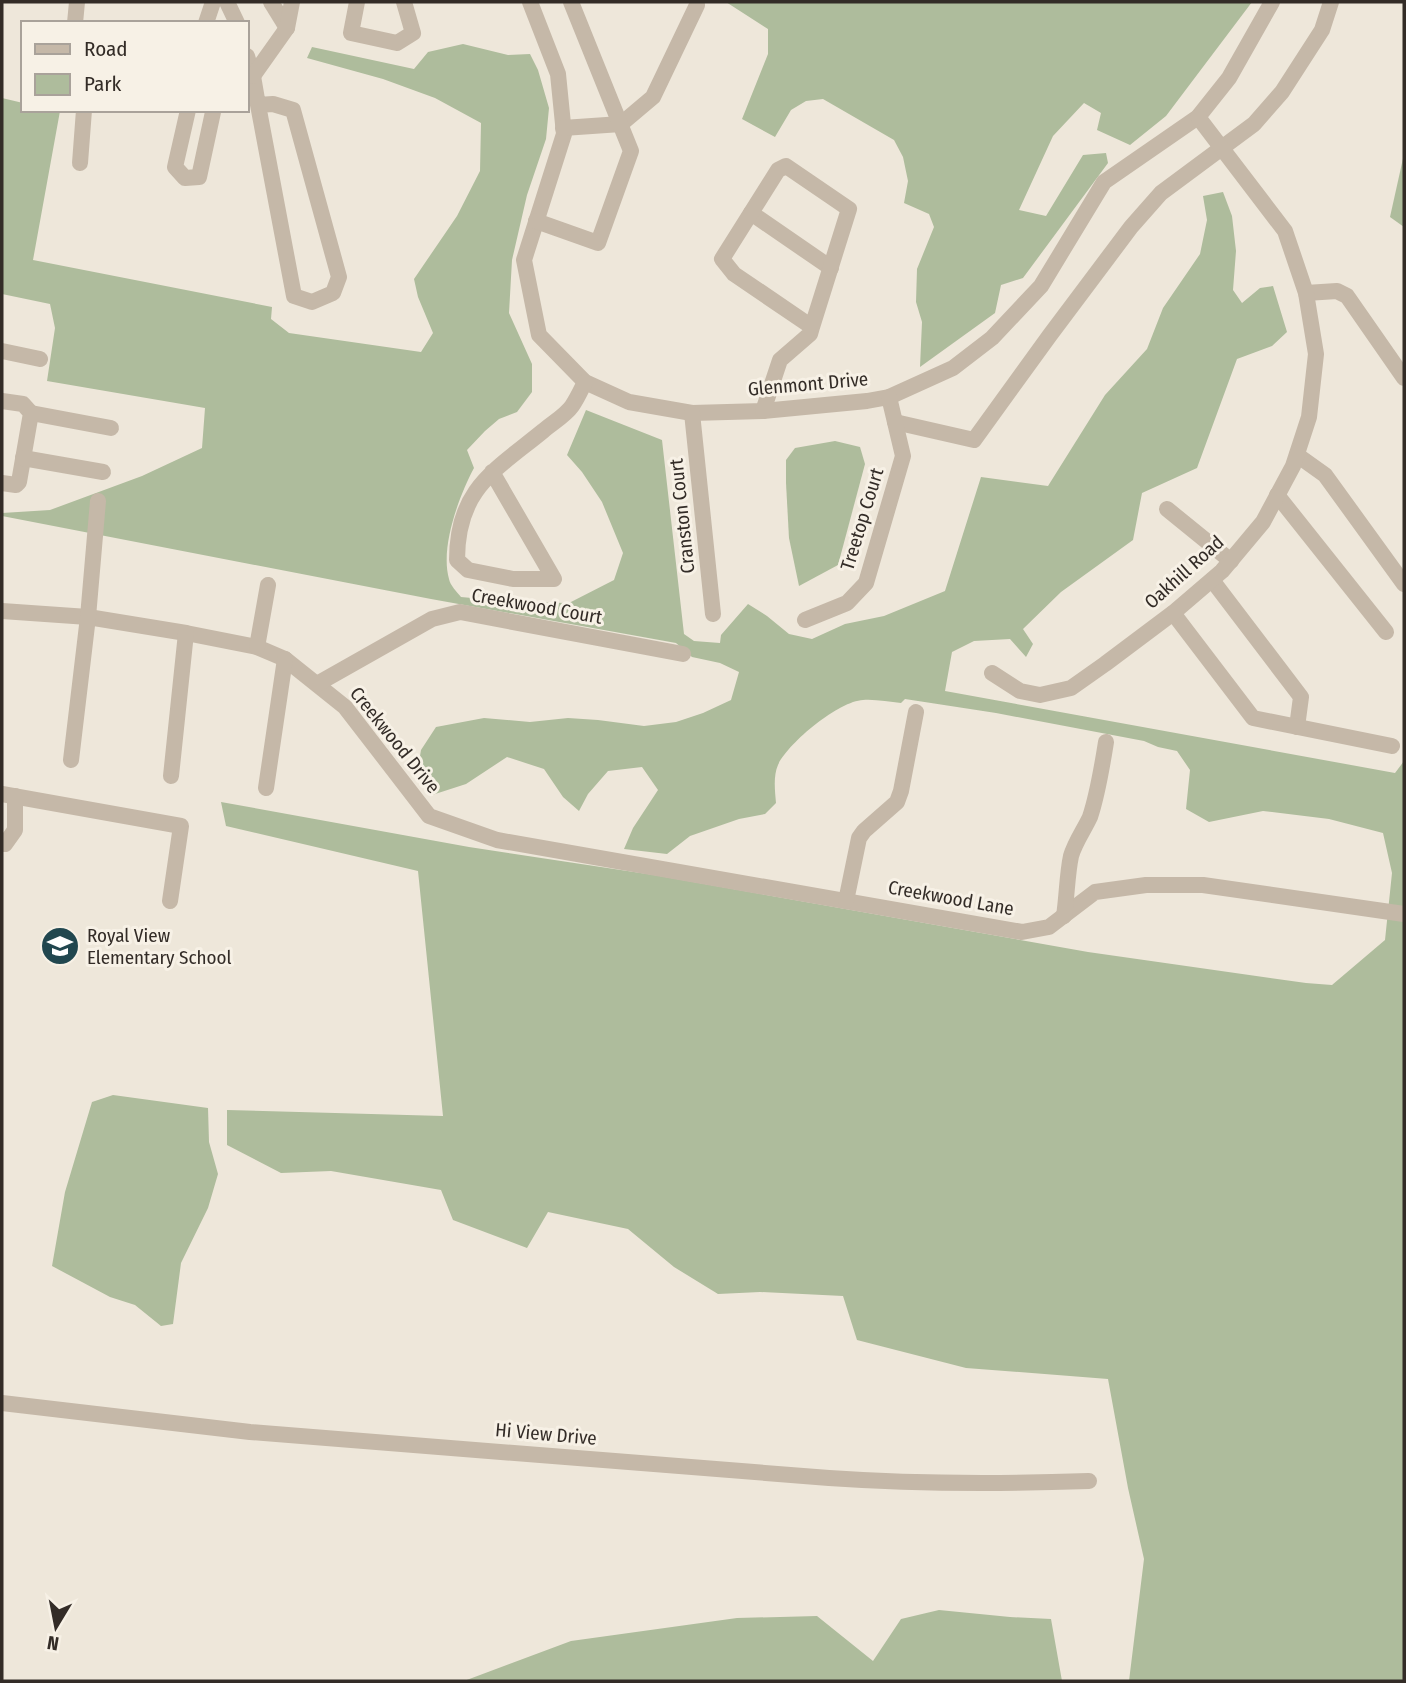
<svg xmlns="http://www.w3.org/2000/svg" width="1406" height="1683" viewBox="0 0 1406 1683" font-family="'Fira Sans Condensed',sans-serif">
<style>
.green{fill:#aebc9c}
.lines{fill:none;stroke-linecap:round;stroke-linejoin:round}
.minor{stroke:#c5b8a8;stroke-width:16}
.labels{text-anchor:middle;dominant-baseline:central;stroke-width:6;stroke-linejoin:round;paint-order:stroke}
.street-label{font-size:19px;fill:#332c27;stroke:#f7f1e6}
.poi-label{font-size:19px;fill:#332c27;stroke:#f7f1e6;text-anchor:start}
</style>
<rect width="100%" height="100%" fill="#eee7da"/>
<g class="green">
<polygon points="726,2 1252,2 1166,116 1130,145 1097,130 1101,113 1084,103 1053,136 1019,210 1046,216 1083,155 1106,153 1108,163 1023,278 1001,285 995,313 920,367 922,322 916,302 917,269 934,227 929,214 904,203 908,181 903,157 894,140 823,99 806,101 791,110 775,137 742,119 768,54 768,29"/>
<path d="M463 44 508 55 530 54 538 70 549 108 546 139 527 195 512 260 509 313 532 364V392L517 412 499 419 485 431 467 450 474 468C459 496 440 547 449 579 450 585 457 592 461 597L517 602 569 603 614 580 623 553 602 502 582 472 567 455 586 410 662 440 684 634 694 641 720 643 721 635 748 604 767 616 789 634 812 639 845 624 884 616 945 591 981 477 1048 486 1105 395 1147 349 1163 308 1200 254 1207 220 1203 196 1223 192 1232 216 1236 251 1233 290 1242 303 1260 288 1273 286 1287 332 1272 346 1237 359 1197 468 1142 493 1133 540 1061 592 1023 629 1033 644 1026 657 1010 639 974 641 952 652 945 691 1395 773 1404 761V1681H1129L1144 1559 1128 1488 1108 1379 966 1368 857 1340 843 1296 760 1292 718 1294 674 1267 628 1229 548 1212 527 1248 453 1220 441 1190 331 1171 281 1173 227 1145V1110L443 1116 418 871 226 826 221 802 469 847 654 875 1088 952 1306 983 1332 985 1385 940 1392 873 1383 833 1329 819 1263 811 1209 822 1186 809 1190 770 1177 751 1158 747 1144 741 996 713 905 699 901 703C889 702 875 699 863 700 839 701 788 743 778 765 773 776 775 791 776 803L765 814 739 819 690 836 667 854 624 849 633 828 658 790 642 767 608 771 588 794 579 811 563 797 544 769 507 757 466 784 432 795 417 774 421 750 436 727 484 718 530 722 568 718 598 720 644 726 676 722 703 713 731 700 739 672 720 663 692 657 676 643 431 599 2 516V513L50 510 142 476 202 448 205 408 47 381 55 328 50 304 2 294V98L23 103V110L60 111 33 260 272 307 271 319 289 333 421 352 433 333 418 297 414 279 457 216 480 171 481 123 435 98 383 79 307 58 312 47 414 69 428 52Z"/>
<polygon points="1404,154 1404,227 1390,217"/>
<polygon points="835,441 860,447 865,464 838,565 799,586 789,538 786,483 786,460 795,448"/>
<polygon points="113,1095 208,1108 209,1142 218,1174 208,1208 181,1263 173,1324 161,1326 135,1305 110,1297 52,1266 65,1192 92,1102"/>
<polygon points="939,1610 1010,1617 1051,1619 1062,1681 464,1681 571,1641 737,1618 817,1616 873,1661 901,1619"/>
</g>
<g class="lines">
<g class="minor">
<polyline points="227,2 237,23"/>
<polyline points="271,2 287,28"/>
<polyline points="357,2 351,33 397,43 413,33 404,2"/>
<polyline points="530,2 558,74 564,134 524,260 539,335 585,382 629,402 692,413 763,411 867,401 889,397 953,368 992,338 1041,286 1104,182 1198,117 1229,78 1272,2"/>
<polyline points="75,23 77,2"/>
<polyline points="206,23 213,2"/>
<polyline points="247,56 253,76 258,105 294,296 312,302 333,293 339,277 293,110 273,104 258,105"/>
<polyline points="253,76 287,28 292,2"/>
<polyline points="188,110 175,167 185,178 199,177 213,112 212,110"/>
<polyline points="563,128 621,124 653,97 697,5"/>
<polyline points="80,163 84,110"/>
<polyline points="751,213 831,268"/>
<polyline points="536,221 598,243 631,151 571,2"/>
<polyline points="1306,293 1337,291 1347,296 1404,378"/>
<polyline points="2,351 40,359"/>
<polyline points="2,401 23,404 31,413 19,482 16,485 2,483"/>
<polyline points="763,411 780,360 810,334 812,327 849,209 786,166 778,170 722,259 734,274 812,327"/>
<polyline points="31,413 111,428"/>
<polyline points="692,413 713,614"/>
<polyline points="895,422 974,440 1050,335 1131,227 1161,193 1254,124 1282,92 1322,30 1331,2"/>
<polyline points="1297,455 1325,475 1404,584"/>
<polyline points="23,458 103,472"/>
<path d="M492 472 554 579H513L468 570 457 560C457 489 494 471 543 431 552 423 565 416 572 406 577 399 581 390 585 382"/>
<polyline points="1277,495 1386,632"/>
<polyline points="1167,509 1231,561"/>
<polyline points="1212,580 1301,697 1297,727"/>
<polyline points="2,611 88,617 186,633 257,647 285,659 345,707 429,816 497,840 1022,932 1049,927 1095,892 1146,885 1203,885 1404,914"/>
<polyline points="1173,613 1253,718 1392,746"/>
<polyline points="805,620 847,603 866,583 903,456 889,397"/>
<polyline points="257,647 268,585"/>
<polyline points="992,673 1020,691 1040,695 1071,688 1105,664 1173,613 1222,571 1263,522 1293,466 1309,417 1316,354 1306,293 1285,231 1198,117"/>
<polyline points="317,684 432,619 460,612 683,654"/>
<polyline points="71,760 88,617 98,501"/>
<polyline points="171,776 186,633"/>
<polyline points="266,788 285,659"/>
<polyline points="2,794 181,826 170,901"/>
<polyline points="2,844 5,844 15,830 15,796"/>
<polyline points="846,901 859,838 864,831 897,802 901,791 916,712"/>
<path d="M1064 916C1067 896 1067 875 1071 856 1075 842 1084 830 1090 817 1098 793 1102 767 1106 742"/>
<path d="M2 1403 250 1432 829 1478C915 1484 1002 1484 1089 1481"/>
</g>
</g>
<defs>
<symbol id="school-disc" viewBox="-11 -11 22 22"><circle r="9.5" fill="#21474f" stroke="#f7f1e6"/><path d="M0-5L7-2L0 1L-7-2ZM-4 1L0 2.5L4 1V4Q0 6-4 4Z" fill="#fff"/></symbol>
</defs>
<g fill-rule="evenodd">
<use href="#school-disc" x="38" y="924" width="44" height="44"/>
</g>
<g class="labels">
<g class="street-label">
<text transform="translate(808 384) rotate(-5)">Glenmont Drive</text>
<text transform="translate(682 516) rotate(-96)">Cranston Court</text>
<text transform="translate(862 519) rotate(-73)">Treetop Court</text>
<text transform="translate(1184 572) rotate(-42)">Oakhill Road</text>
<text transform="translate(537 606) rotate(10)">Creekwood Court</text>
<text transform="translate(395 740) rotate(51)">Creekwood Drive</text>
<text transform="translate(951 898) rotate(10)">Creekwood Lane</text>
<text transform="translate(546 1434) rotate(5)">Hi View Drive</text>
</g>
<g class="poi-label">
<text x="87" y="935">Royal View<tspan x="87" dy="22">Elementary School</tspan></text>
</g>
</g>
<rect width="1406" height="1683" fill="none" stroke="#332c27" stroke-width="7"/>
<rect x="21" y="21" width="228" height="91" fill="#f7f1e6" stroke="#a9a29a" stroke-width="2"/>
<rect x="35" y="44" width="35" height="10" fill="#c5b8a8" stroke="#a9a29a" stroke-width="2"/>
<text x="84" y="56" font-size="21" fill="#332c27">Road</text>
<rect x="35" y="74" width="35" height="21" fill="#aebc9c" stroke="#a9a29a" stroke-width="2"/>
<text x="84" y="91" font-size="21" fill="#332c27">Park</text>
<g transform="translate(56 1627) rotate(190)" stroke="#f7f1e6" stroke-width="5" paint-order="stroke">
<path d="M0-5L12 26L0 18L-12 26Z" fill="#332c27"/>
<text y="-10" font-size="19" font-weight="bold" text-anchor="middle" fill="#332c27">N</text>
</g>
</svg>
